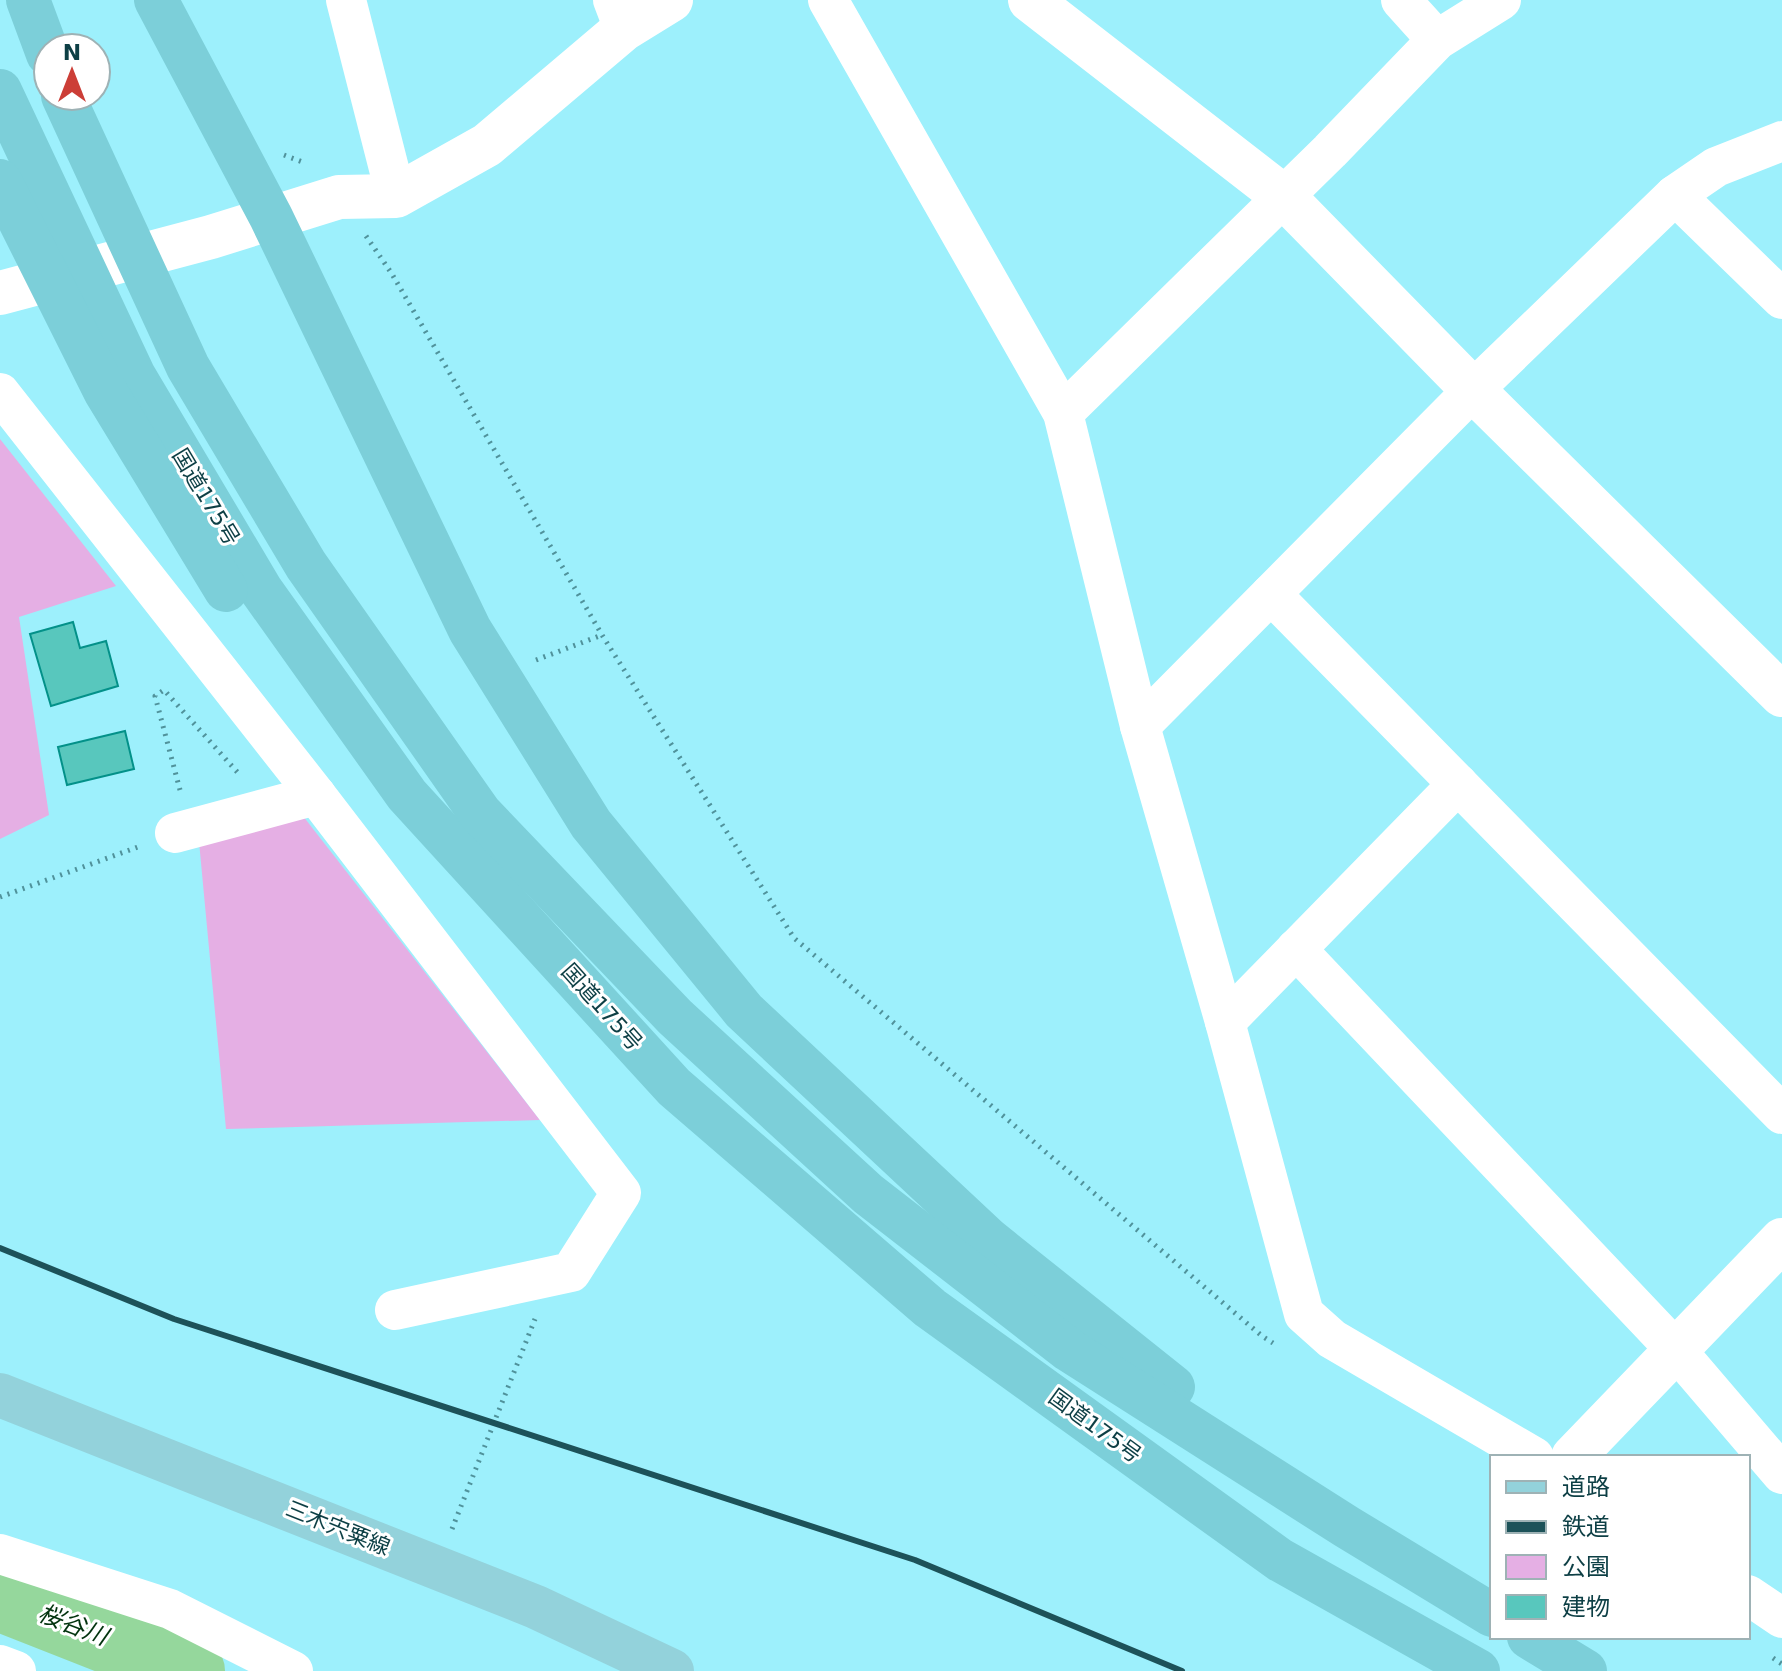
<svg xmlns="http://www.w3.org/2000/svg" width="1782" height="1671" viewBox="0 0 1782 1671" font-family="'DejaVu Sans','Noto Sans JP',sans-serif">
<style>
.green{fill:#e5afe4}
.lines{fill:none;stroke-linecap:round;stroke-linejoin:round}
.river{stroke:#95d79c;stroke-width:70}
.building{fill:#58c7bd;stroke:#039189;stroke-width:2}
.path{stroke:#50929b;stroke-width:5;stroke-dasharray:2 6;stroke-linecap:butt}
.minor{stroke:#fff;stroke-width:40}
.tertiary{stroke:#fff;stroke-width:44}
.primary{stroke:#93d2db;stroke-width:44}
.trunk{stroke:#7ccfd9;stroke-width:44}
.rail{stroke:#1d5259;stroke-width:6}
.labels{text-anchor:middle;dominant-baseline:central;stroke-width:6;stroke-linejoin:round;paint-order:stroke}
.street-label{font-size:22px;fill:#0d3f45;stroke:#fff}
.water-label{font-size:24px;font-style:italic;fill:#02330e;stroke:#fff}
</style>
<rect width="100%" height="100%" fill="#9df0fc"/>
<g class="green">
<polygon points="0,439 116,586 19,617 49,815 0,839"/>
<polygon points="296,807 540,1120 226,1129 198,831"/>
</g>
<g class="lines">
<polyline class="river" points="0,1596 190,1671"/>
</g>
<g class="building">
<polygon points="73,622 80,648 106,641 118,686 51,706 30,634"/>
<polygon points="125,731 134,769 67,785 58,747"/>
</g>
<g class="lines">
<g class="path">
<polyline points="284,155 305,163"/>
<polyline points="366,236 392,274 602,635 794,938 1262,1336 1273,1343"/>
<polyline points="536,660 602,635"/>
<polyline points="180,790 155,696 164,690 239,774"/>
<polyline points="0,897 138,847"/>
<polyline points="452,1529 535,1319"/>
<polyline points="1773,1658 1782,1664"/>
</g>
<g class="minor">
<polyline points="346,0 396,196"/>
<polyline points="613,0 624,29"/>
<polyline points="828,0 1063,413 1140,726 1225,1022 1304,1314 1332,1339 1534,1457"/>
<polyline points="1401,0 1437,40"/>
<polyline points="1675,195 1782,299"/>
<polyline points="0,393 316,795 621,1193 571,1272 395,1310"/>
<polyline points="1063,413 1330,151 1437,40 1501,0"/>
<polyline points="1271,594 1782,1114"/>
<polyline points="1140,726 1473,390 1675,195 1716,167 1782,141"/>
<polyline points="175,833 316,795"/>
<polyline points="1296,949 1676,1350 1782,1474"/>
<polyline points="1225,1022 1458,784"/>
<polyline points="0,1554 170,1609 293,1671"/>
<polyline points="1748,1595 1782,1618"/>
<polyline points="0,1665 16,1671"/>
</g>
<g class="tertiary">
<polyline points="1030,0 1284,197 1473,390 1782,695"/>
<polyline points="0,293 211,237 339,197 396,196 487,145 624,29 671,0"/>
<polyline points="1573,1457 1782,1240"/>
</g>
<polyline class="primary" points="0,1395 536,1607 672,1671"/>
<g class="trunk">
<polyline points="28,0 48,54"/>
<polyline points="156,0 271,217 470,630 591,824 744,1011 989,1240 1173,1387"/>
<polyline points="0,91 134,376 261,590 407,795 674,1087 930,1308 1280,1560 1478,1671"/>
<polyline points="63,96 188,367 306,565 480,813 675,1017 868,1194 1069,1350 1347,1527 1492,1615"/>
<polyline points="0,181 105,391 226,590"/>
<polyline points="1529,1637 1585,1671"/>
</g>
<polyline class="rail" points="0,1248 174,1319 915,1560 1182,1671"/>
</g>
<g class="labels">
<g class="street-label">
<text transform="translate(206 497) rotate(59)">国道175号</text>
<text transform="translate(602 1007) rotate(48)">国道175号</text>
<text transform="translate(1095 1426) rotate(36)">国道175号</text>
<text transform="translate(338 1528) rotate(22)">三木宍粟線</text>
</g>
<g class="water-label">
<text transform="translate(73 1625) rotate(21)">桜谷川</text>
</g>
</g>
<rect x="1490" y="1455" width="260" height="184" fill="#ffffff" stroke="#9eb2b5" stroke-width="2"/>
<rect x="1506" y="1481" width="40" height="12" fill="#93d2db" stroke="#9eb2b5" stroke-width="2"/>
<text x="1562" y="1495" font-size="24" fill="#0d3f45">道路</text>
<rect x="1506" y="1521" width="40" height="12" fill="#1d5259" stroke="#9eb2b5" stroke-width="2"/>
<text x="1562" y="1535" font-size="24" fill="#0d3f45">鉄道</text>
<rect x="1506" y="1555" width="40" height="24" fill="#e5afe4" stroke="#9eb2b5" stroke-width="2"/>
<text x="1562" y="1575" font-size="24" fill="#0d3f45">公園</text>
<rect x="1506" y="1595" width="40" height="24" fill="#58c7bd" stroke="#9eb2b5" stroke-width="2"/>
<text x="1562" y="1615" font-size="24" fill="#0d3f45">建物</text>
<g transform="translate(72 72)"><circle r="38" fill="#ffffff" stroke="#9eb2b5" stroke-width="2"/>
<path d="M0-6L14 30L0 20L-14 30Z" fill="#cc3e37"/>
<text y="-12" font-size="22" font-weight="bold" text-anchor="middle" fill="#0d3f45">N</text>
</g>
</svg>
